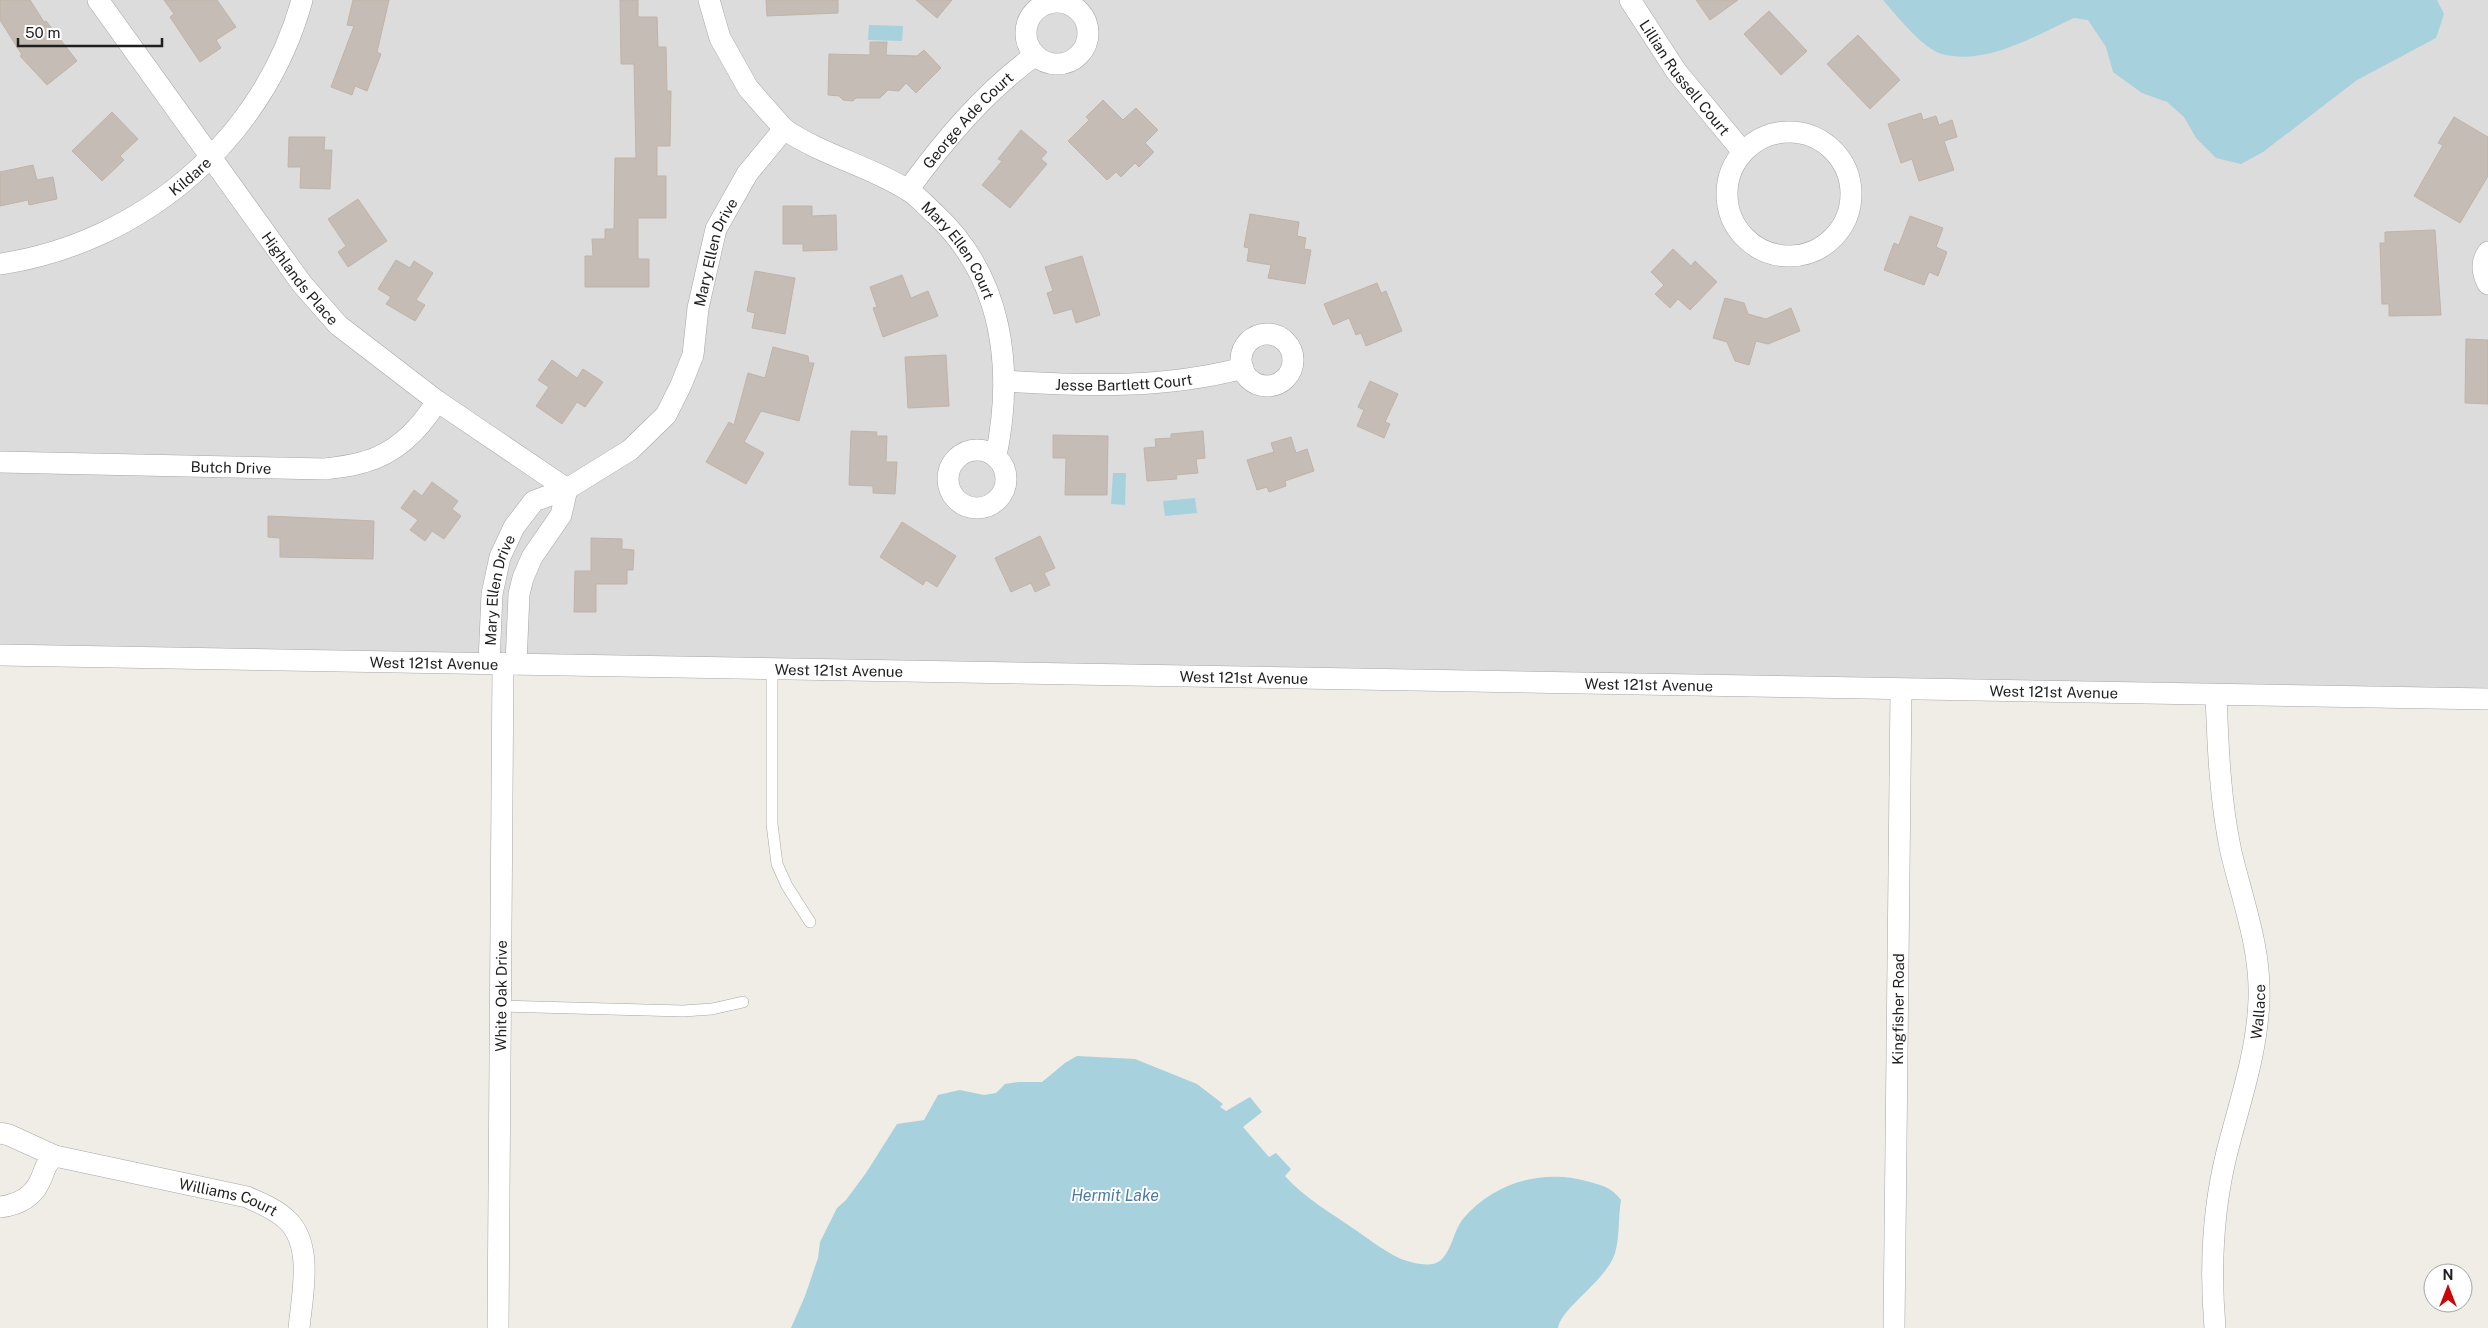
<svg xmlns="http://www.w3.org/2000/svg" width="2488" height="1328" viewBox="0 0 2488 1328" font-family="'Public Sans',sans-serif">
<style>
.residential{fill:#dddcdc}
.water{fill:#a7d1dc}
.building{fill:#c4bcb5;stroke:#c1b3a8}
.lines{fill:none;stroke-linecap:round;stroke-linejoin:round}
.lane-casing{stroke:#a6a6a6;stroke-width:12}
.street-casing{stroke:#a6a6a6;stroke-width:22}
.lane{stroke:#fff;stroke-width:11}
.street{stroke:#fff;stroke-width:21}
.labels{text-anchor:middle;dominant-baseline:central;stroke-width:4;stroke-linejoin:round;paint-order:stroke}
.street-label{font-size:15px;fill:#1f1f1f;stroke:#fff}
.water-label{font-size:16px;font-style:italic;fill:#4a7aa6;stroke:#fff}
</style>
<rect width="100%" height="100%" fill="#f0ece6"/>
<polygon class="residential" points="0,0 2488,0 2488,690 0,646"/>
<g class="water">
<path d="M1883 0H2437L2444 14 2436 38 2357 80 2263 152 2241 164 2216 158 2196 138 2184 117 2167 102 2142 93 2113 72 2106 47 2088 20 2074 18C2034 36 1987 66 1942 54 1923 49 1896 15 1883 0Z"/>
<polygon points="869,25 903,26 902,41 868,40"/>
<polygon points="1113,473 1126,473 1125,505 1111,504"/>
<polygon points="1195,498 1197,513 1165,516 1163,501"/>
<path d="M1077 1056 1135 1059 1197 1084 1223 1104 1220 1107 1226 1111 1250 1097 1262 1112 1243 1127 1269 1157 1276 1153 1291 1169 1285 1176C1304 1198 1333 1214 1357 1231 1370 1240 1384 1251 1399 1258 1408 1262 1426 1267 1436 1263 1451 1257 1453 1231 1463 1219 1494 1182 1544 1168 1590 1182 1604 1186 1612 1188 1621 1200 1618 1217 1620 1237 1615 1253 1607 1280 1561 1308 1558 1328H791L805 1296 818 1258 820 1242 837 1208 846 1200 866 1173 897 1124 924 1120 938 1095 960 1090 984 1095 996 1093 1005 1084 1018 1082H1042L1065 1063Z"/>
</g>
<g class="building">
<polygon points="0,0 30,0 44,22 46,21 77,61 47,85 20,56 22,55 0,20"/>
<polygon points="164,0 217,0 236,27 216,40 221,48 200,62 170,17 174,14"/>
<polygon points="353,0 389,0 377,52 381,54 367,91 355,86 352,95 331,87 354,26 347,25"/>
<polygon points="620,0 638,0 638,17 657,17 658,47 666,47 667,91 671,91 670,146 657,146 657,176 666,176 666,218 638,218 638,259 649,259 649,287 585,287 585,256 593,256 592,239 605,239 605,229 614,229 615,158 636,158 634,64 621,64"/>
<polygon points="766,0 838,0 838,13 767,16"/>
<polygon points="916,0 952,0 937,18"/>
<polygon points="1696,0 1738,0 1710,20"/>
<polygon points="1769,11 1807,51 1781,75 1744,34"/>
<polygon points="1858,35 1900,80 1870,109 1827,64"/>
<polygon points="870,42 887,42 886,55 917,56 924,50 941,68 916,93 906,83 899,91 888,90 880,98 856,98 853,101 843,100 839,96 828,95 829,54 870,55"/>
<polygon points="1103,100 1123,120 1136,108 1158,130 1145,143 1154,152 1139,167 1135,163 1121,177 1116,172 1107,180 1068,141 1089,120 1086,117"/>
<polygon points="112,112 138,139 120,156 124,160 102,181 72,151"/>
<polygon points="1921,113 1923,120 1936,116 1939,125 1952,120 1957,137 1944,141 1954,170 1919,181 1912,159 1901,163 1888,124"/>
<polygon points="2454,117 2488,137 2488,176 2460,223 2414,196 2443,145 2438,143"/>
<polygon points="1021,130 1047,152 1041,159 1047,164 1010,208 982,185 1002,161 998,159"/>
<polygon points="289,137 325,137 324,150 332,150 330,189 300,188 301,167 288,167"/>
<polygon points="33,165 37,180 53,177 57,199 29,205 28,200 0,206 0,172"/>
<polygon points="358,199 387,241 348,267 338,252 346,246 328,219"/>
<polygon points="783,206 812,206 812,216 836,215 837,250 803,251 803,244 783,244"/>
<polygon points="1250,214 1299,222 1297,236 1306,238 1304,249 1311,250 1305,284 1268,278 1271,265 1247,261 1249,248 1244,247"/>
<polygon points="1910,216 1943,228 1936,247 1947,252 1938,276 1929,272 1924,285 1884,270 1894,243 1899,245"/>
<polygon points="2435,230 2441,315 2389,316 2389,304 2382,304 2380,243 2385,243 2385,232"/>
<polygon points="1673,249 1691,266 1695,261 1717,282 1690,310 1678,299 1670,308 1655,294 1664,285 1651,272"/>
<polygon points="1082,256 1100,315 1076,323 1072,309 1054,314 1047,293 1053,291 1045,267"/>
<polygon points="396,260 410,268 414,261 433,273 416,300 425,305 415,321 386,304 391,297 378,289"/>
<polygon points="755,271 795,278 785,334 752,328 755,313 747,311"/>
<polygon points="902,275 911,298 928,291 938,316 883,337 873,308 877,307 870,287"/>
<polygon points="1377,283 1381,293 1386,291 1402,331 1366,346 1361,333 1356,335 1349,318 1333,325 1324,304"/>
<polygon points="1725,298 1744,303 1748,314 1766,319 1791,308 1800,331 1768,344 1756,341 1749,365 1735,361 1727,342 1713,338"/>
<polygon points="2466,339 2488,340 2488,404 2465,403"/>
<polygon points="773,347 808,356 809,363 814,363 799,421 761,411 744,442 764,453 746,484 706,462 729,422 734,425 748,373 765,378"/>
<polygon points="946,355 949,406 908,408 905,357"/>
<polygon points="552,360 577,378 583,369 603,382 585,407 577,402 562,424 536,406 549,387 538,380"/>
<polygon points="1370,381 1398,394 1385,422 1390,424 1384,438 1357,426 1364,410 1358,407"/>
<polygon points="851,431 877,432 876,436 887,436 886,462 897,462 895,494 873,493 873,486 849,485"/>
<polygon points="1203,431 1205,458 1196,459 1198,473 1176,475 1177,479 1147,481 1144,448 1156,447 1155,439 1171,438 1171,434"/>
<polygon points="1053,435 1108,436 1107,495 1065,495 1066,458 1053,458"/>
<polygon points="1291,437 1296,453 1307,449 1314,471 1285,481 1286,486 1269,492 1267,487 1257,490 1247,460 1274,452 1271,443"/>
<polygon points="432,482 458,501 452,509 461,516 444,539 432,531 425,541 410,530 418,520 401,508 414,490 422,496"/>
<polygon points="268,516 374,521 373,559 280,557 280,538 268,537"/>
<polygon points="902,522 956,556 937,587 926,580 923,585 880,557"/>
<polygon points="1040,536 1055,568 1044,573 1050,585 1035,592 1031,583 1011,592 995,558"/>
<polygon points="591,538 622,539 622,549 634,550 633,570 627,570 627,584 596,584 596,612 574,612 575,571 591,571"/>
</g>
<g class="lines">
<defs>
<g id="lane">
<polyline points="772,668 772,824 777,864 787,886 810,922"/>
<polyline points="501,1006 683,1011 712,1009 743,1002"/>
</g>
<g id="street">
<path id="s1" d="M98 0 302 284 338 325 437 401 567 489"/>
<path id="s2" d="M1630 0 1676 71 1743 152"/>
<circle cx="1057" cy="33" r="31"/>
<path id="s3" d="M784 129C822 155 867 165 906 189 917 195 926 206 935 214 1003 277 1014 368 996 456"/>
<circle cx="1789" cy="194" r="62"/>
<path id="s4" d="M908 190C945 139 984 93 1034 56"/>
<path d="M2488 252C2481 262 2482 273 2488 284"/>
<path id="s5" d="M0 264C142 243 264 139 302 0"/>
<circle cx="1267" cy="360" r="26"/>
<path id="s6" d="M1004 381C1085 386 1164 389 1243 368"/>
<circle cx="977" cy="479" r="29"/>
<path id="s7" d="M0 462 325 469C338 467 352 466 364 462 397 453 420 429 437 401"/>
<path id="s8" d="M0 655 2488 699"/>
<path id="s9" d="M489 663 492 594 500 557 514 527 534 501 567 489 630 450 666 415 681 385 693 355 698 308 716 229 747 174 784 129 748 88 720 38 709 0"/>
<polyline points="516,664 519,594 523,578 532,557 561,515 567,489"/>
<path id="s10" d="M0 1133 9 1135 55 1156 247 1197C260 1203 276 1209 287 1220 314 1245 302 1296 299 1328"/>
<path d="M0 1207C16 1205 31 1199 39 1183 46 1170 43 1166 55 1156"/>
<path id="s11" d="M498 1328 503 663"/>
<path id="s12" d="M1894 1328 1901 690"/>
<path id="s13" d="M2215 1328C2210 1270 2213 1208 2227 1152 2240 1101 2257 1053 2259 1000 2261 949 2243 902 2231 852 2220 800 2218 748 2216 695"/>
</g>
</defs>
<use href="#lane" class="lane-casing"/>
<use href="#street" class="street-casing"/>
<use href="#lane" class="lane"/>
<use href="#street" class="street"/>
</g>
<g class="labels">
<g class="street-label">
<text stroke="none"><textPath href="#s2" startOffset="95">Lillian Russell Court</textPath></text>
<text stroke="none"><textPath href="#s4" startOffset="92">George Ade Court</textPath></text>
<text stroke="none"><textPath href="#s5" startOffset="212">Kildare</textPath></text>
<text stroke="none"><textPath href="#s3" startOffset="218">Mary Ellen Court</textPath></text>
<text stroke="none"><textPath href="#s9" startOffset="504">Mary Ellen Drive</textPath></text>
<text stroke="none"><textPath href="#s1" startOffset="344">Highlands Place</textPath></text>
<text stroke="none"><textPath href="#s6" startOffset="120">Jesse Bartlett Court</textPath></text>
<text stroke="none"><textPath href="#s7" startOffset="231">Butch Drive</textPath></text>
<text stroke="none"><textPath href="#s9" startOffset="74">Mary Ellen Drive</textPath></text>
<text stroke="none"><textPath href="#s8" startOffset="434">West 121st Avenue</textPath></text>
<text stroke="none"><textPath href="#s8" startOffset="839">West 121st Avenue</textPath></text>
<text stroke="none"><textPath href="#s8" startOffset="1244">West 121st Avenue</textPath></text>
<text stroke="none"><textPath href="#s8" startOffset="1649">West 121st Avenue</textPath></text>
<text stroke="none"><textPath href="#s8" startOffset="2054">West 121st Avenue</textPath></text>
<text stroke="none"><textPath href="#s11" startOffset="332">White Oak Drive</textPath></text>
<text stroke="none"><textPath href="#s12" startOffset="319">Kingfisher Road</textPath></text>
<text stroke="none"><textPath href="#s13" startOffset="321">Wallace</textPath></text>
<text stroke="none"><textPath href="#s10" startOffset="238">Williams Court</textPath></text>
</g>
<g class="water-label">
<text x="1115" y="1195">Hermit Lake</text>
</g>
</g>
<g transform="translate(2448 1288)"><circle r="24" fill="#ffffff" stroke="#a5a5a5"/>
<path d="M0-4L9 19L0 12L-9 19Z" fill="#ca0408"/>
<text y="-8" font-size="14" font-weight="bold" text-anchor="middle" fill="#1f1f1f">N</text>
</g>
<path d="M18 38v8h144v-8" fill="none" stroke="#1f1f1f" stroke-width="2.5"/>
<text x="25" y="38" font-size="15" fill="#1f1f1f" stroke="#ffffff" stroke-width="4" paint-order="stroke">50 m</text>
</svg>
